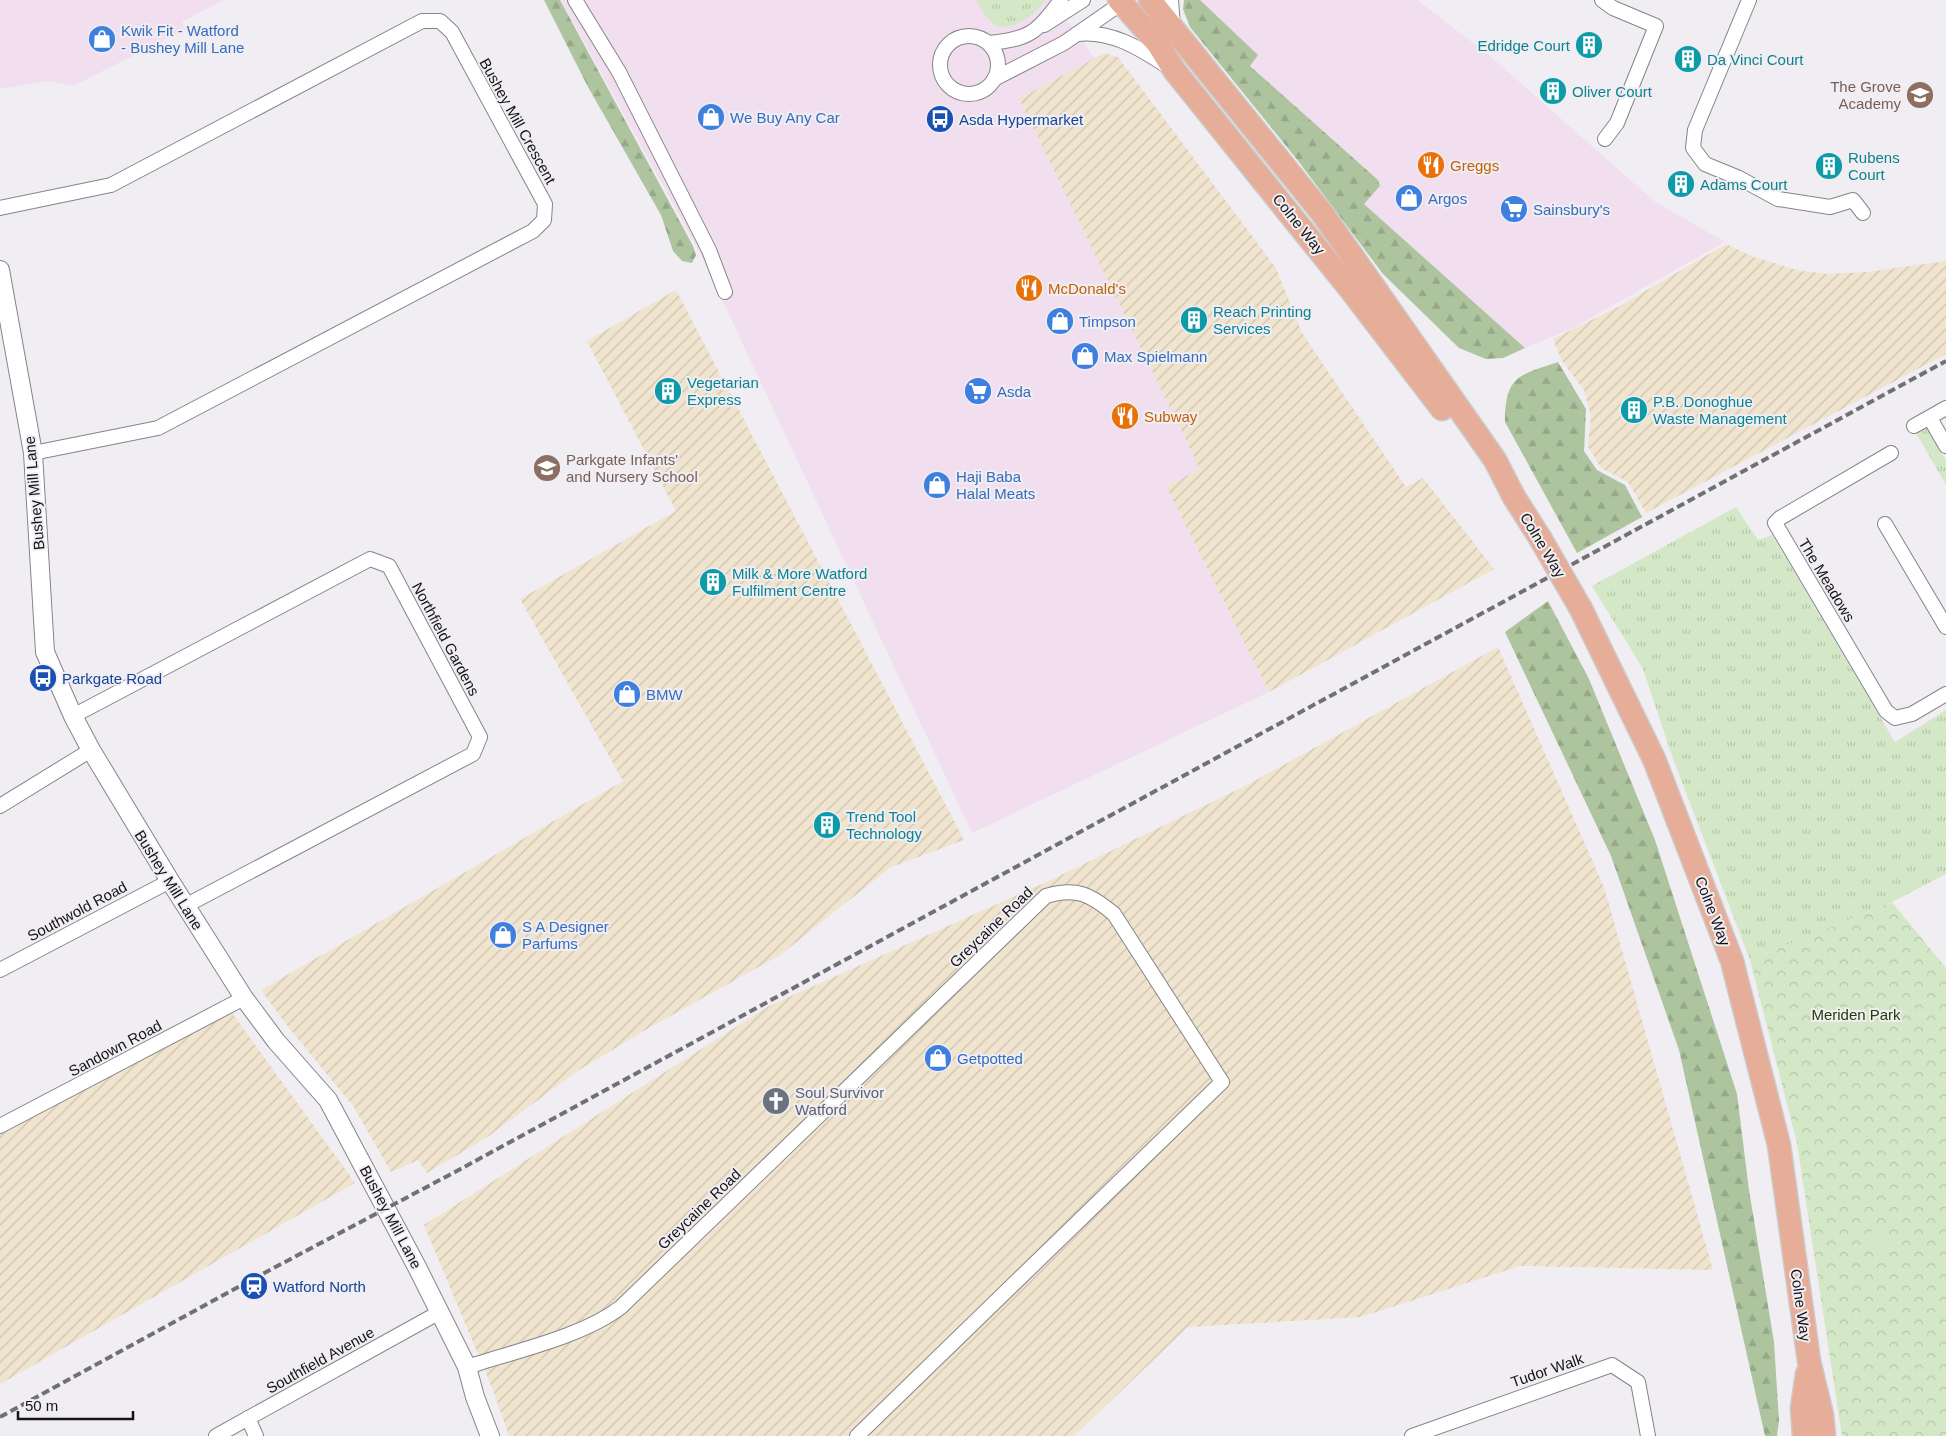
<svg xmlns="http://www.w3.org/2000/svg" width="1946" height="1436" viewBox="0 0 1946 1436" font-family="Arial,sans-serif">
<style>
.commercial{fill:#f1dfef}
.industrial{fill:url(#industrial-furrows)}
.grass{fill:url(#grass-tufts)}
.forest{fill:url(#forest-firs)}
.park{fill:url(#park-crowns)}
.pitch{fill:#d4e8c7}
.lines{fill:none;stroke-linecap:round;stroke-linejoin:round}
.minor-casing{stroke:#858488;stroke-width:16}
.tertiary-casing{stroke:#858488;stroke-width:20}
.trunk-casing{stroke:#cbcbcc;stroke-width:25}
.minor{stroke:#fff;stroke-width:14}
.tertiary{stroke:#fff;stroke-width:18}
.trunk{stroke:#e6ae98;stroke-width:22}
.rail{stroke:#717073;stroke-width:4;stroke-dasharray:8 4;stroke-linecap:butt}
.trunk-bridge-casing{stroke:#cbcbcc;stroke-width:25;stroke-linecap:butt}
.trunk-bridge{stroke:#e6ae98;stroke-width:22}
.labels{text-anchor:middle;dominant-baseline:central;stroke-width:4;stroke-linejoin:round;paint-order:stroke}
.shop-label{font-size:15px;fill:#366cbe;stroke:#f0eef3;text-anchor:start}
.culture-label{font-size:15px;fill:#0d838f;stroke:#f0eef3;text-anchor:start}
.education-label{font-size:15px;fill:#785e54;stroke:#f0eef3;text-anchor:end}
.transit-label{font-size:15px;fill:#164399;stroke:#f0eef3;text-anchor:start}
.street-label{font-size:15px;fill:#141315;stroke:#f0eef3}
.food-label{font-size:15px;fill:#c56008;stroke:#f0eef3;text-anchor:start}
.park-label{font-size:15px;fill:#223e05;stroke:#f0eef3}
.worship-label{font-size:15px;fill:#5b616d;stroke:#f0eef3;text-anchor:start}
</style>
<defs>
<pattern id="industrial-furrows" width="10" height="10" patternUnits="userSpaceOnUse" patternTransform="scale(1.25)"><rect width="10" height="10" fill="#f0e4cf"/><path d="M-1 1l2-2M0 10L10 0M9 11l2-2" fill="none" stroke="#cdc3b1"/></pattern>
<pattern id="grass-tufts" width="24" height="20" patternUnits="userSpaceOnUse" patternTransform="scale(1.25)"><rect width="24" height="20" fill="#d4e8c7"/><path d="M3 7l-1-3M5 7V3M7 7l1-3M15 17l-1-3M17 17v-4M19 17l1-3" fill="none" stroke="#b5c6aa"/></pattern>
<pattern id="forest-firs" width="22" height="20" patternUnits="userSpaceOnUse" patternTransform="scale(1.25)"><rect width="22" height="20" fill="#aec49f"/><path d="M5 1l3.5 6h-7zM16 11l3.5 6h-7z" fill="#95a888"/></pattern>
<pattern id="park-crowns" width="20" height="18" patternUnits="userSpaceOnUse" patternTransform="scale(1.25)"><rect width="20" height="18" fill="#d4e8c7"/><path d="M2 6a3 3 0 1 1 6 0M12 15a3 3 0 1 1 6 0" fill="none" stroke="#b5c6aa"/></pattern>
</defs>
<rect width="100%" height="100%" fill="#f0eef3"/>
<g class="commercial">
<polygon points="0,0 224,0 182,22 186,29 73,86 48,81 0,89"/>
<polygon points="561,0 1052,0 1095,58 1019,99 1200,469 1166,486 1269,692 972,833 701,255"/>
<polygon points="1199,0 1417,0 1490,56 1654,201 1725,242 1573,328 1525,348 1364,204 1380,187 1378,180 1250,66 1257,56"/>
</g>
<g class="industrial">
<polygon points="1104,53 1118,57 1276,268 1302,333 1406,487 1423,478 1494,569 1269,692 1166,486 1200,469 1019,99"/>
<polygon points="1726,244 1754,257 1801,271 1828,274 1867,272 1946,261 1946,354 1646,513 1628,482 1601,468 1588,447 1591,416 1584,390 1562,361 1553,339 1618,307"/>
<polygon points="676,290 964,840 891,867 780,955 647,1029 579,1070 486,1138 427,1173 418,1160 391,1172 354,1107 289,1028 261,990 623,781 520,599 676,511 587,341"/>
<polygon points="1498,647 1604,887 1713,1270 1520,1266 1361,1317 1188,1327 1074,1436 509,1436 493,1390 424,1225 769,1006 1053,879 1247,785"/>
<polygon points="227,1006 355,1183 0,1384 0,1129"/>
</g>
<g class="grass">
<path d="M976 0H1045C1038 13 1011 33 995 25 986 19 982 9 976 0Z"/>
<polygon points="1927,427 1946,460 1946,485 1916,433"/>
<polygon points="1736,507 1758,540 1772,535 1895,742 1946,710 1946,874 1892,902 1750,960 1672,756 1643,669 1592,586"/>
</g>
<g class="forest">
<polygon points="544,0 560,0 693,246 696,255 692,263 682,261 673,251 661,215 588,87"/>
<polygon points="1184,0 1200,0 1258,55 1250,66 1378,180 1380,186 1364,204 1525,348 1503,358 1486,359 1459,348 1383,274 1299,162 1190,27 1183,9"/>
<path d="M1558 362 1586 409 1584 451 1597 470 1625 485 1642 517 1577 553 1505 422C1505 376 1519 375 1558 362Z"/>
<polygon points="1548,601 1589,679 1655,840 1737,1094 1749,1190 1774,1342 1779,1421 1777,1436 1765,1436 1679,1050 1611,856 1505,632"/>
</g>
<polygon class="park" points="1892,902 1946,968 1946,1436 1842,1436 1797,1143 1750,960"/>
<polygon class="pitch" points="1879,1225 1895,1244 1884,1254 1867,1235"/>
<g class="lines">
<defs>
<g id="minor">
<polyline points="575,0 619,72 709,250 725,292"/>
<polyline points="1171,0 1173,26"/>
<polyline points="1602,0 1613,8 1656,26 1617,123 1605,139"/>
<polyline points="1749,0 1695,130 1693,148 1705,164 1739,178 1778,199 1830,207 1853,200 1863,213"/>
<polyline points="1044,25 1083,0"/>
<path d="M1077 34C1111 30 1139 48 1167 66"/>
<circle cx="969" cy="65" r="29"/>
<path d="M989 43C1030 39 1036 33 1061 0"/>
<polyline points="994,79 1064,43 1126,0"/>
<polyline points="0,208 111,185 422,21 440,21 452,32 545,204 544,220 533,231 158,428 33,453"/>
<polyline points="1930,418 1946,446"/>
<polyline points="1914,426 1946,408"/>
<polyline points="1891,453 1780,518 1775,523 1886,711 1895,718 1912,714 1946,694"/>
<polyline points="1885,524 1946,627"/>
<polyline points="73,716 370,559 389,566 480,737 473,754 185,906"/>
<polyline points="0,806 91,750"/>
<polyline points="0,970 170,881"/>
<polyline points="0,1126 244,998"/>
<path d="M467 1367C515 1351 582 1337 621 1307L1046 896C1076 887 1090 894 1114 914L1222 1082 857 1436"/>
<polyline points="248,1418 256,1436"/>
<polyline points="216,1436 440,1312"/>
<polyline points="1412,1436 1612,1365 1638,1382 1648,1436"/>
</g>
<polyline id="tertiary" points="0,270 33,453 45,652 73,716 91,750 170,881 244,998 276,1041 328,1100 417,1267 467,1367 475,1397 490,1436"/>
<g id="trunk">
<polyline points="1119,0 1158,44 1174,70 1350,289 1442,409"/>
<polyline points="1150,0 1322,213 1495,460 1514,497 1540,538"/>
<polyline points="1581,609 1654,759 1732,961 1779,1145 1809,1361 1822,1415 1824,1436"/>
<polyline points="1804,1436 1802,1408 1807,1374"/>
</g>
</defs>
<use href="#minor" class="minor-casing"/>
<use href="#tertiary" class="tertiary-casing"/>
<use href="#trunk" class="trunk-casing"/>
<use href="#minor" class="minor"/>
<use href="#tertiary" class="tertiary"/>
<use href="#trunk" class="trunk"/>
<polyline class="rail" points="0,1417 251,1280 455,1172 1946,361"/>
<defs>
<polyline id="trunk-bridge" points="1540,538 1581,609"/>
</defs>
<use href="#trunk-bridge" class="trunk-bridge-casing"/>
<use href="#trunk-bridge" class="trunk-bridge"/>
</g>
<defs>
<symbol id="shop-disc" viewBox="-11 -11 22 22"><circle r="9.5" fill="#3f7fe0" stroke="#f0eef3"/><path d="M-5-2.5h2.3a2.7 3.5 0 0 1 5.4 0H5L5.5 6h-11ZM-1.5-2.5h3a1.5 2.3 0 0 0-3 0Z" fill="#fff"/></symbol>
<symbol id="building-disc" viewBox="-11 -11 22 22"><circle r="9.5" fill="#0f9aa8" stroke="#f0eef3"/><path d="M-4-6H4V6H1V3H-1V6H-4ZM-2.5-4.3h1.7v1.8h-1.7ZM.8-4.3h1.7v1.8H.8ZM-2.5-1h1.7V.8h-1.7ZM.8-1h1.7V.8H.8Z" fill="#fff"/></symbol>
<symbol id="school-disc" viewBox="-11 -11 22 22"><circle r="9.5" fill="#8d6e63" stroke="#f0eef3"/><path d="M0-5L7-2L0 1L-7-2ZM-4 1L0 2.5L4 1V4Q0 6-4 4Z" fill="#fff"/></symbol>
<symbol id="bus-disc" viewBox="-11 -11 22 22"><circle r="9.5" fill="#1a4fb4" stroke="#f0eef3"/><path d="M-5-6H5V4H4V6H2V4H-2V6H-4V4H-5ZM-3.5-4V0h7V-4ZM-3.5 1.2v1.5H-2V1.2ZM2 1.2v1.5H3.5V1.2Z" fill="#fff"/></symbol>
<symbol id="restaurant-disc" viewBox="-11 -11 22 22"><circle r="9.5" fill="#e8710a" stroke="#f0eef3"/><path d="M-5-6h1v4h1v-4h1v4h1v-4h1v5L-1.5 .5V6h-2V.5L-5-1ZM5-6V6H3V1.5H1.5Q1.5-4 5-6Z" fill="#fff"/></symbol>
<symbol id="supermarket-disc" viewBox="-11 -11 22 22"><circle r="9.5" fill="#3f7fe0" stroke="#f0eef3"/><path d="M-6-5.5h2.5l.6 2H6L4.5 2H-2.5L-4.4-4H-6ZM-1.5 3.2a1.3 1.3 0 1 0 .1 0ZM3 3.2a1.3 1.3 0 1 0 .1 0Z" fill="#fff"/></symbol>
<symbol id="church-disc" viewBox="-11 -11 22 22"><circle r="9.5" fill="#6b7280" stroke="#f0eef3"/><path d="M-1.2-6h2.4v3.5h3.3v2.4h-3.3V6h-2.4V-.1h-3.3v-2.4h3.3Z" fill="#fff"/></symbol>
<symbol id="station-disc" viewBox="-11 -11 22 22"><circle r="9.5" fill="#1a4fb4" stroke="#f0eef3"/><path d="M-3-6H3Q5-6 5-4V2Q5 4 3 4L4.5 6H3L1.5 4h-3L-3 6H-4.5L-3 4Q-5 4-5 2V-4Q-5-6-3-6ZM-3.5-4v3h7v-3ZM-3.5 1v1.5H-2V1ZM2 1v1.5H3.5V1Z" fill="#fff"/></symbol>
</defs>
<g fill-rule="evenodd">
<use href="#shop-disc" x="86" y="23" width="32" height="32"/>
<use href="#building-disc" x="1573" y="29" width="32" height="32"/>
<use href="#building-disc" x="1672" y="43" width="32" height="32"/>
<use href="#building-disc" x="1537" y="75" width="32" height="32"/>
<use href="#school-disc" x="1904" y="79" width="32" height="32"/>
<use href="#shop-disc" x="695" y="101" width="32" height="32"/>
<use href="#bus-disc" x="924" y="103" width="32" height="32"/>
<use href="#restaurant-disc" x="1415" y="149" width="32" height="32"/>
<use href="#building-disc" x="1813" y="150" width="32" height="32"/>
<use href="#building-disc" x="1665" y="168" width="32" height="32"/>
<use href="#shop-disc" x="1393" y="182" width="32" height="32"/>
<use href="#supermarket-disc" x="1498" y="193" width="32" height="32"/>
<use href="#restaurant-disc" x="1013" y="272" width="32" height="32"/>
<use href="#building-disc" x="1178" y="304" width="32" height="32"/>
<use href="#shop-disc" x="1044" y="305" width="32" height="32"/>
<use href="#shop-disc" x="1069" y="340" width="32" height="32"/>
<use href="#building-disc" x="652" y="375" width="32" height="32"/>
<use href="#supermarket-disc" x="962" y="375" width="32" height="32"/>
<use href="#building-disc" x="1618" y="394" width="32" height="32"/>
<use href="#restaurant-disc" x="1109" y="400" width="32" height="32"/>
<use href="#school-disc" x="531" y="452" width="32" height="32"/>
<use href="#shop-disc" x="921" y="469" width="32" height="32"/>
<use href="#building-disc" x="697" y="566" width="32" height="32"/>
<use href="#bus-disc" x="27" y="662" width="32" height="32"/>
<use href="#shop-disc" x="611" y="678" width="32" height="32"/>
<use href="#building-disc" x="811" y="809" width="32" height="32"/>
<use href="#shop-disc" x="487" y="919" width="32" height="32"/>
<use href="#shop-disc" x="922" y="1042" width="32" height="32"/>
<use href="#church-disc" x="760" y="1085" width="32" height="32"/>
<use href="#station-disc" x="238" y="1270" width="32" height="32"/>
</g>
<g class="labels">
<g class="shop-label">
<text x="121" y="30">Kwik Fit - Watford<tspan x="121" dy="17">- Bushey Mill Lane</tspan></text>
<text x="730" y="117">We Buy Any Car</text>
<text x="1428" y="198">Argos</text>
<text x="1533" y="209">Sainsbury's</text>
<text x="1079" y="321">Timpson</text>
<text x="1104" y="356">Max Spielmann</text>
<text x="997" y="391">Asda</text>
<text x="956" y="476">Haji Baba<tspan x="956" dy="17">Halal Meats</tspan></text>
<text x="646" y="694">BMW</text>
<text x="522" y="926">S A Designer<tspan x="522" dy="17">Parfums</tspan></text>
<text x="957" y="1058">Getpotted</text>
</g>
<g class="culture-label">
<text x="1570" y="45" text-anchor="end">Edridge Court</text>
<text x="1707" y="59">Da Vinci Court</text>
<text x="1572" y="91">Oliver Court</text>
<text x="1848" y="157">Rubens<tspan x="1848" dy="17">Court</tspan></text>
<text x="1700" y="184">Adams Court</text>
<text x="1213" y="311">Reach Printing<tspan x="1213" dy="17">Services</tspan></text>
<text x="687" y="382">Vegetarian<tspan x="687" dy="17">Express</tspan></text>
<text x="1653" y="401">P.B. Donoghue<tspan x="1653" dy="17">Waste Management</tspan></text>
<text x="732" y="573">Milk &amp; More Watford<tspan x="732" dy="17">Fulfilment Centre</tspan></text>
<text x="846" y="816">Trend Tool<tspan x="846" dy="17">Technology</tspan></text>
</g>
<g class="education-label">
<text x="1901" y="86">The Grove<tspan x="1901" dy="17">Academy</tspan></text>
<text x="566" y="459" text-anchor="start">Parkgate Infants'<tspan x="566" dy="17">and Nursery School</tspan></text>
</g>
<g class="transit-label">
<text x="959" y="119">Asda Hypermarket</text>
<text x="62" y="678">Parkgate Road</text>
<text x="273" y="1286">Watford North</text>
</g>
<g class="street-label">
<text transform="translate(518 121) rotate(61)">Bushey Mill Crescent</text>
<text transform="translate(1299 224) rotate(51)">Colne Way</text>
<text transform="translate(34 493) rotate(-95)">Bushey Mill Lane</text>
<text transform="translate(1543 545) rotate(59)">Colne Way</text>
<text transform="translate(1827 580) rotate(59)">The Meadows</text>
<text transform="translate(446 639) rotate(62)">Northfield Gardens</text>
<text transform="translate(169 880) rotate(58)">Bushey Mill Lane</text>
<text transform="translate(77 911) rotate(-28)">Southwold Road</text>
<text transform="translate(1713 911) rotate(69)">Colne Way</text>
<text transform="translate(991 927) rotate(-44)">Greycaine Road</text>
<text transform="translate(115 1048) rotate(-28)">Sandown Road</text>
<text transform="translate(699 1209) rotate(-44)">Greycaine Road</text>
<text transform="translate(391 1217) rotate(62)">Bushey Mill Lane</text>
<text transform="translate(1801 1305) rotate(82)">Colne Way</text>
<text transform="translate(320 1360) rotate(-29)">Southfield Avenue</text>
<text transform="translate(1547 1370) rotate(-19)">Tudor Walk</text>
</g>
<g class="food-label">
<text x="1450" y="165">Greggs</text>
<text x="1048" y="288">McDonald's</text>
<text x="1144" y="416">Subway</text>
</g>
<g class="park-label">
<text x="1856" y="1014">Meriden Park</text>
</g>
<g class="worship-label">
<text x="795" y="1092">Soul Survivor<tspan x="795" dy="17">Watford</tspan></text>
</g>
</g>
<path d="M18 1411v8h115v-8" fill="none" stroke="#141315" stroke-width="2.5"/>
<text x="25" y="1411" font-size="15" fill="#141315" stroke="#f0eef3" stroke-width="4" paint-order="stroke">50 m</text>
</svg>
